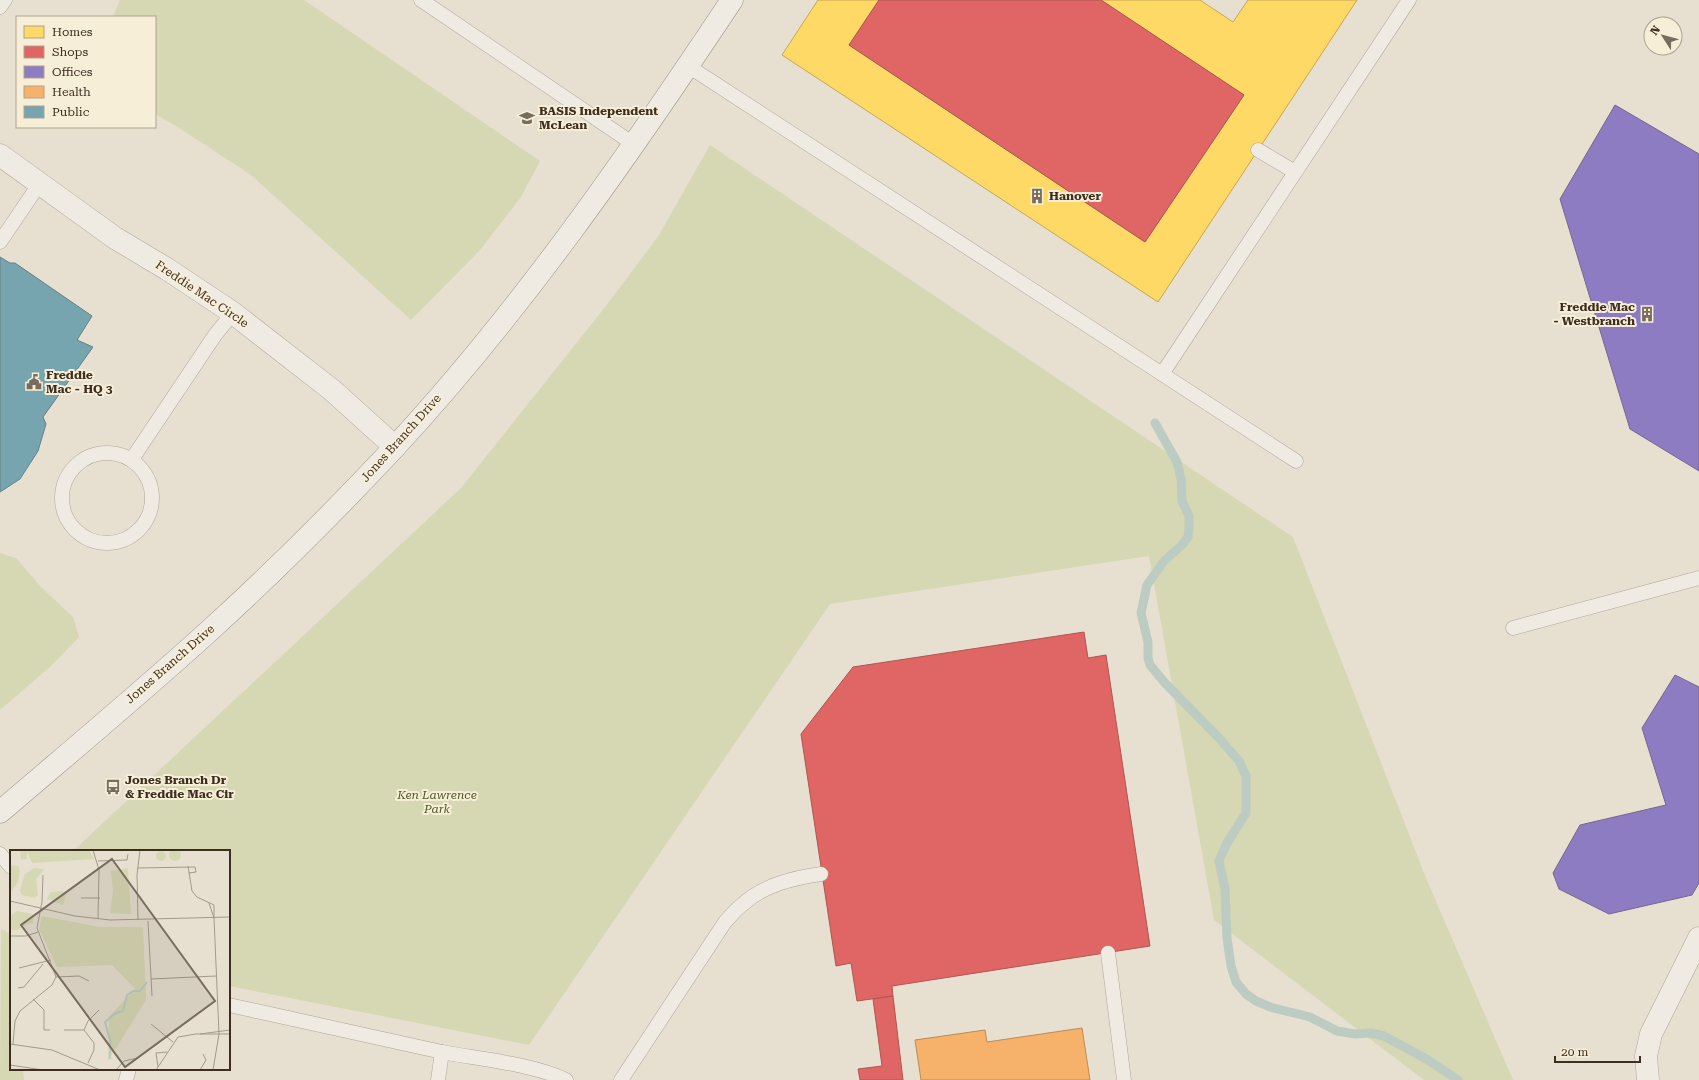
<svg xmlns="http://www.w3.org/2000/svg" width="1699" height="1080" viewBox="0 0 1699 1080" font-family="'Roboto Serif',serif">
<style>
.green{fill:#d6d7b3}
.homes{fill:#ffd966;stroke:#c5a651}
.shops{fill:#e06666;stroke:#af5551}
.offices{fill:#8e7cc3;stroke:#766592}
.health{fill:#f6b26b;stroke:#be8a54}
.public{fill:#76a5af;stroke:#658184}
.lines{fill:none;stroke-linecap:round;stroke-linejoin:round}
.stream{stroke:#bcccc2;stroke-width:9}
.service-casing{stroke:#ada599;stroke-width:15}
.minor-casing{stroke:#ada599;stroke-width:23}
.secondary-casing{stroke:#9c958a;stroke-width:23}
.service{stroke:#efebe3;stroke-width:14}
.minor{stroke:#efebe3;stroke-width:22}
.secondary{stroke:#efebe3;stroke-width:22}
.labels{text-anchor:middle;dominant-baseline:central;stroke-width:4;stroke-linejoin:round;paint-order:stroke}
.poi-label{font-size:12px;font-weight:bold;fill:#3d2e20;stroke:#f7eed8;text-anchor:start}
.street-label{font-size:12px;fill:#3d2e20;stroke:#f7eed8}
.park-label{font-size:12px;font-style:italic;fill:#4d5a26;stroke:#f7eed8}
.inset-river{fill:none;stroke:#bcccc2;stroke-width:2}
.inset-road{fill:none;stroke:#a3998a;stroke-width:1}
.view{fill:#786c5e;fill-opacity:0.15;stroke:#786c5e;stroke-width:2}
.inset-edge{fill:none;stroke:#3d2e20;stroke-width:2}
</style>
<rect width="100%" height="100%" fill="#e7e0d1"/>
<g class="green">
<polygon points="120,0 304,0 540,161 521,197 480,250 411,320 251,175 176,126 155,114 155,17 113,17"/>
<polygon points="710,145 1293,537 1426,878 1513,1080 1424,1080 1214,920 1149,556 830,604 529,1045 229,986 229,851 73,851 461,488 609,302 659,235"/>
<polygon points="0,553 16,558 41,587 73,617 79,637 51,666 0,710"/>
<polygon points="1,929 11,934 11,1069 23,1069 24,1080 0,1080"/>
</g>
<polygon class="homes" points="818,0 879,0 849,45 1145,242 1244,95 1101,0 1200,0 1233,22 1248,0 1357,0 1158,302 782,55"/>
<g class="shops">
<polygon points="879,0 1101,0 1244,95 1145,242 849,45"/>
<polygon points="1084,632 1088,658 1106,655 1150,946 892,986 893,996 857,1001 851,963 836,966 801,734 853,667"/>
<polygon points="893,996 903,1080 860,1080 858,1069 882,1066 873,999"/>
</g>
<g class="offices">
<polygon points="1615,105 1699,154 1699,471 1630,429 1560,199"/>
<polygon points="1675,675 1699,687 1699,883 1692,895 1609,914 1559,889 1553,873 1580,825 1666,805 1642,728"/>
</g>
<polygon class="health" points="1082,1028 1090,1080 921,1080 915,1040 985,1030 987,1042"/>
<polygon class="public" points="0,257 10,263 15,263 92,316 77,340 93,347 43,417 46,424 38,451 20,479 0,492"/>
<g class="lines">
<polyline class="stream" points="1155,423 1177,462 1181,479 1182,501 1189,516 1189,529 1188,537 1182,545 1164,561 1147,585 1141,613 1148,642 1148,658 1150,665 1165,683 1219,738 1239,761 1246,776 1246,813 1227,843 1219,861 1225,889 1227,938 1231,966 1236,982 1246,994 1256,1001 1270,1007 1310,1017 1337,1031 1355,1034 1371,1033 1384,1036 1428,1060 1458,1080"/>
<defs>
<g id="service">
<polyline points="421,0 635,145"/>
<polyline points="0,7 5,0"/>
<polyline points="688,66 1296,461"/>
<polyline points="1258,150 1295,172"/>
<polyline points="0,242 40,183"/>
<polyline points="1162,374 1409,0"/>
<circle cx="107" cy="498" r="45"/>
<polyline points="132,459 215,335 233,313"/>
<polyline points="1513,628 1699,578"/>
<polyline points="0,854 11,867"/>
<polyline points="1108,953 1124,1080"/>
<path d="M229 1005C300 1020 371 1037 442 1052 479 1059 533 1064 566 1080"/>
<polyline points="126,1080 129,1069"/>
<polyline points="438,1080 442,1052"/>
<path d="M621 1080 725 922C731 916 736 909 743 904 764 885 793 878 821 874"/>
</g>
<g id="minor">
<polyline points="0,155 115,238 167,269 233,313 332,390 395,447"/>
<polyline points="1648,1080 1646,1056 1651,1034 1699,938"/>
</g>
<path id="secondary" d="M0 812C70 752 141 693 209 631 273 573 334 512 393 449 521 311 628 156 732 0"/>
</defs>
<use href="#service" class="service-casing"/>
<use href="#minor" class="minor-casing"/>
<use href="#secondary" class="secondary-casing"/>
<use href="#service" class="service"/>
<use href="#minor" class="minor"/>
<use href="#secondary" class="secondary"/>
</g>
<defs>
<symbol id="school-bare" viewBox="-9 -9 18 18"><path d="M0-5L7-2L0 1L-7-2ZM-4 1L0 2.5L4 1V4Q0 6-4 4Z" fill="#786c5e" stroke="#f7eed8" stroke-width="2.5" paint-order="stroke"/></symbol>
<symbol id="building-bare" viewBox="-9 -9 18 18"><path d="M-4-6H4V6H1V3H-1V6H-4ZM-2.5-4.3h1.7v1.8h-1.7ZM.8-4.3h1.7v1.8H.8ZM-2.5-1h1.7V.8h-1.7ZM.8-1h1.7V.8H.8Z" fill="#786c5e" stroke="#f7eed8" stroke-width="2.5" paint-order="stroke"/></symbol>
<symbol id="civic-bare" viewBox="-9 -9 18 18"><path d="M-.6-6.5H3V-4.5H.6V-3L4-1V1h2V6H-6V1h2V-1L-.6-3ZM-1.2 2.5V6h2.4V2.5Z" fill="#786c5e" stroke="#f7eed8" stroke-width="2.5" paint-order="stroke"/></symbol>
<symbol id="bus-bare" viewBox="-9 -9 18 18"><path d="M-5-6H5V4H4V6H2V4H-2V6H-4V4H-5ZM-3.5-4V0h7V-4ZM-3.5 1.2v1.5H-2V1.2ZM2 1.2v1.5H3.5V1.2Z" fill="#786c5e" stroke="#f7eed8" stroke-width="2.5" paint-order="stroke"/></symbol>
</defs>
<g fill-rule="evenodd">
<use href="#school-bare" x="516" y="107" width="22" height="22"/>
<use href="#building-bare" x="1026" y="185" width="22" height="22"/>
<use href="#building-bare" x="1636" y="303" width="22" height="22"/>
<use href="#civic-bare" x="23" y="371" width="22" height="22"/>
<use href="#bus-bare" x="102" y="776" width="22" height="22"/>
</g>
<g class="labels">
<g class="poi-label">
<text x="539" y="111">BASIS Independent<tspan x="539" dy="14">McLean</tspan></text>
<text x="1049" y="196">Hanover</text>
<text x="1635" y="307" text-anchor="end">Freddie Mac<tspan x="1635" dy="14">- Westbranch</tspan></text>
<text x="46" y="375">Freddie<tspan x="46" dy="14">Mac - HQ 3</tspan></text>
<text x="125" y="780">Jones Branch Dr<tspan x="125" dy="14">&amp; Freddie Mac Cir</tspan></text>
</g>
<g class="street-label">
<text transform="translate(202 294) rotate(34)">Freddie Mac Circle</text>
<text transform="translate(401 438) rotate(-48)">Jones Branch Drive</text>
<text transform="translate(170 664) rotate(-41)">Jones Branch Drive</text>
</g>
<g class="park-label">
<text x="437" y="795">Ken Lawrence<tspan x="437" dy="14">Park</tspan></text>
</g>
</g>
<g transform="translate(10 850)">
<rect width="220" height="220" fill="#e7e0d1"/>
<path d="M159 5a6 6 0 1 1 12 0a6 6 0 1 1-12 0ZM10 0H79L84 9 22 13 17 1V9L11 10ZM146 6a5 5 0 1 1 10 0a5 5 0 1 1-10 0ZM0 15 8 16 10 21 8 32 1 42ZM24 18 34 19 26 29 28 45 24 48 12 45 10 41 14 25ZM118 18 121 64 100 63 103 41 101 21ZM53 41 56 44 53 55 37 49 41 42ZM7 61 23 64V74L19 73 7 80H0V66ZM32 66 89 77H133L136 150 98 211 99 167 125 139 102 115 47 117 29 79Z" fill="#d6d7b3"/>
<path class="inset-river" d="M100 209V190L95 172 104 164 113 161 117 145 123 141H130L137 132"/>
<path class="inset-road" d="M83 0 89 20 88 69M88 11 117 10 118 4M178 16 182 41 187 47 204 55V68M127 18 185 17 186 22 179 23M71 48H90M0 51 65 66 100 70 220 67M199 53 204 68 209 184 203 220M128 70 127 25 130 0M138 71 142 146M0 86H16L28 82M9 118 41 110M46 127 69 126 79 131M141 129 206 126M8 138 14 137 33 114M23 149 34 160V180H40M141 174 163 192M54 180H74M190 184 220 180M0 194 42 200 90 220M3 194 5 171 10 161 42 135 46 127 27 78 32 52 33 25M78 213 84 200V193L74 180 78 171 89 160M0 215 33 220M148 217 146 203 157 202M106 220 114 211 128 208M146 220 168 187 186 184H220M190 220 196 210 193 204"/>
<path class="view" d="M102 9 205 151 115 217 11 75Z"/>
<rect width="220" height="220" class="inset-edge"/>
</g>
<rect x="16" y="16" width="140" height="112" fill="#f7eed8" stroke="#ada18e"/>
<rect x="24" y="26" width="20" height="12" fill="#ffd966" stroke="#ada18e"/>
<text x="52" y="36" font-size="12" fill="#3d2e20">Homes</text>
<rect x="24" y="46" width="20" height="12" fill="#e06666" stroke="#ada18e"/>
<text x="52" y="56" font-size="12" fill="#3d2e20">Shops</text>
<rect x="24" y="66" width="20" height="12" fill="#8e7cc3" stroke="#ada18e"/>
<text x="52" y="76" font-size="12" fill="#3d2e20">Offices</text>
<rect x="24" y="86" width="20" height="12" fill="#f6b26b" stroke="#ada18e"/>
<text x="52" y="96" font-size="12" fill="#3d2e20">Health</text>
<rect x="24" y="106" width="20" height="12" fill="#76a5af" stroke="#ada18e"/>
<text x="52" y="116" font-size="12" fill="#3d2e20">Public</text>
<g transform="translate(1663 36) rotate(306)"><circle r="19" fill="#f7eed8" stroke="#ada18e"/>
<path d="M0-3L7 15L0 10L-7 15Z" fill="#786c5e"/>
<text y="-6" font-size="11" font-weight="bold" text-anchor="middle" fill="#3d2e20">N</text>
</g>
<path d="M1555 1056v6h85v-6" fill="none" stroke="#3d2e20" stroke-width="2"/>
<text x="1561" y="1056" font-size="12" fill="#3d2e20" stroke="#f7eed8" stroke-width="3" paint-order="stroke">20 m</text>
</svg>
